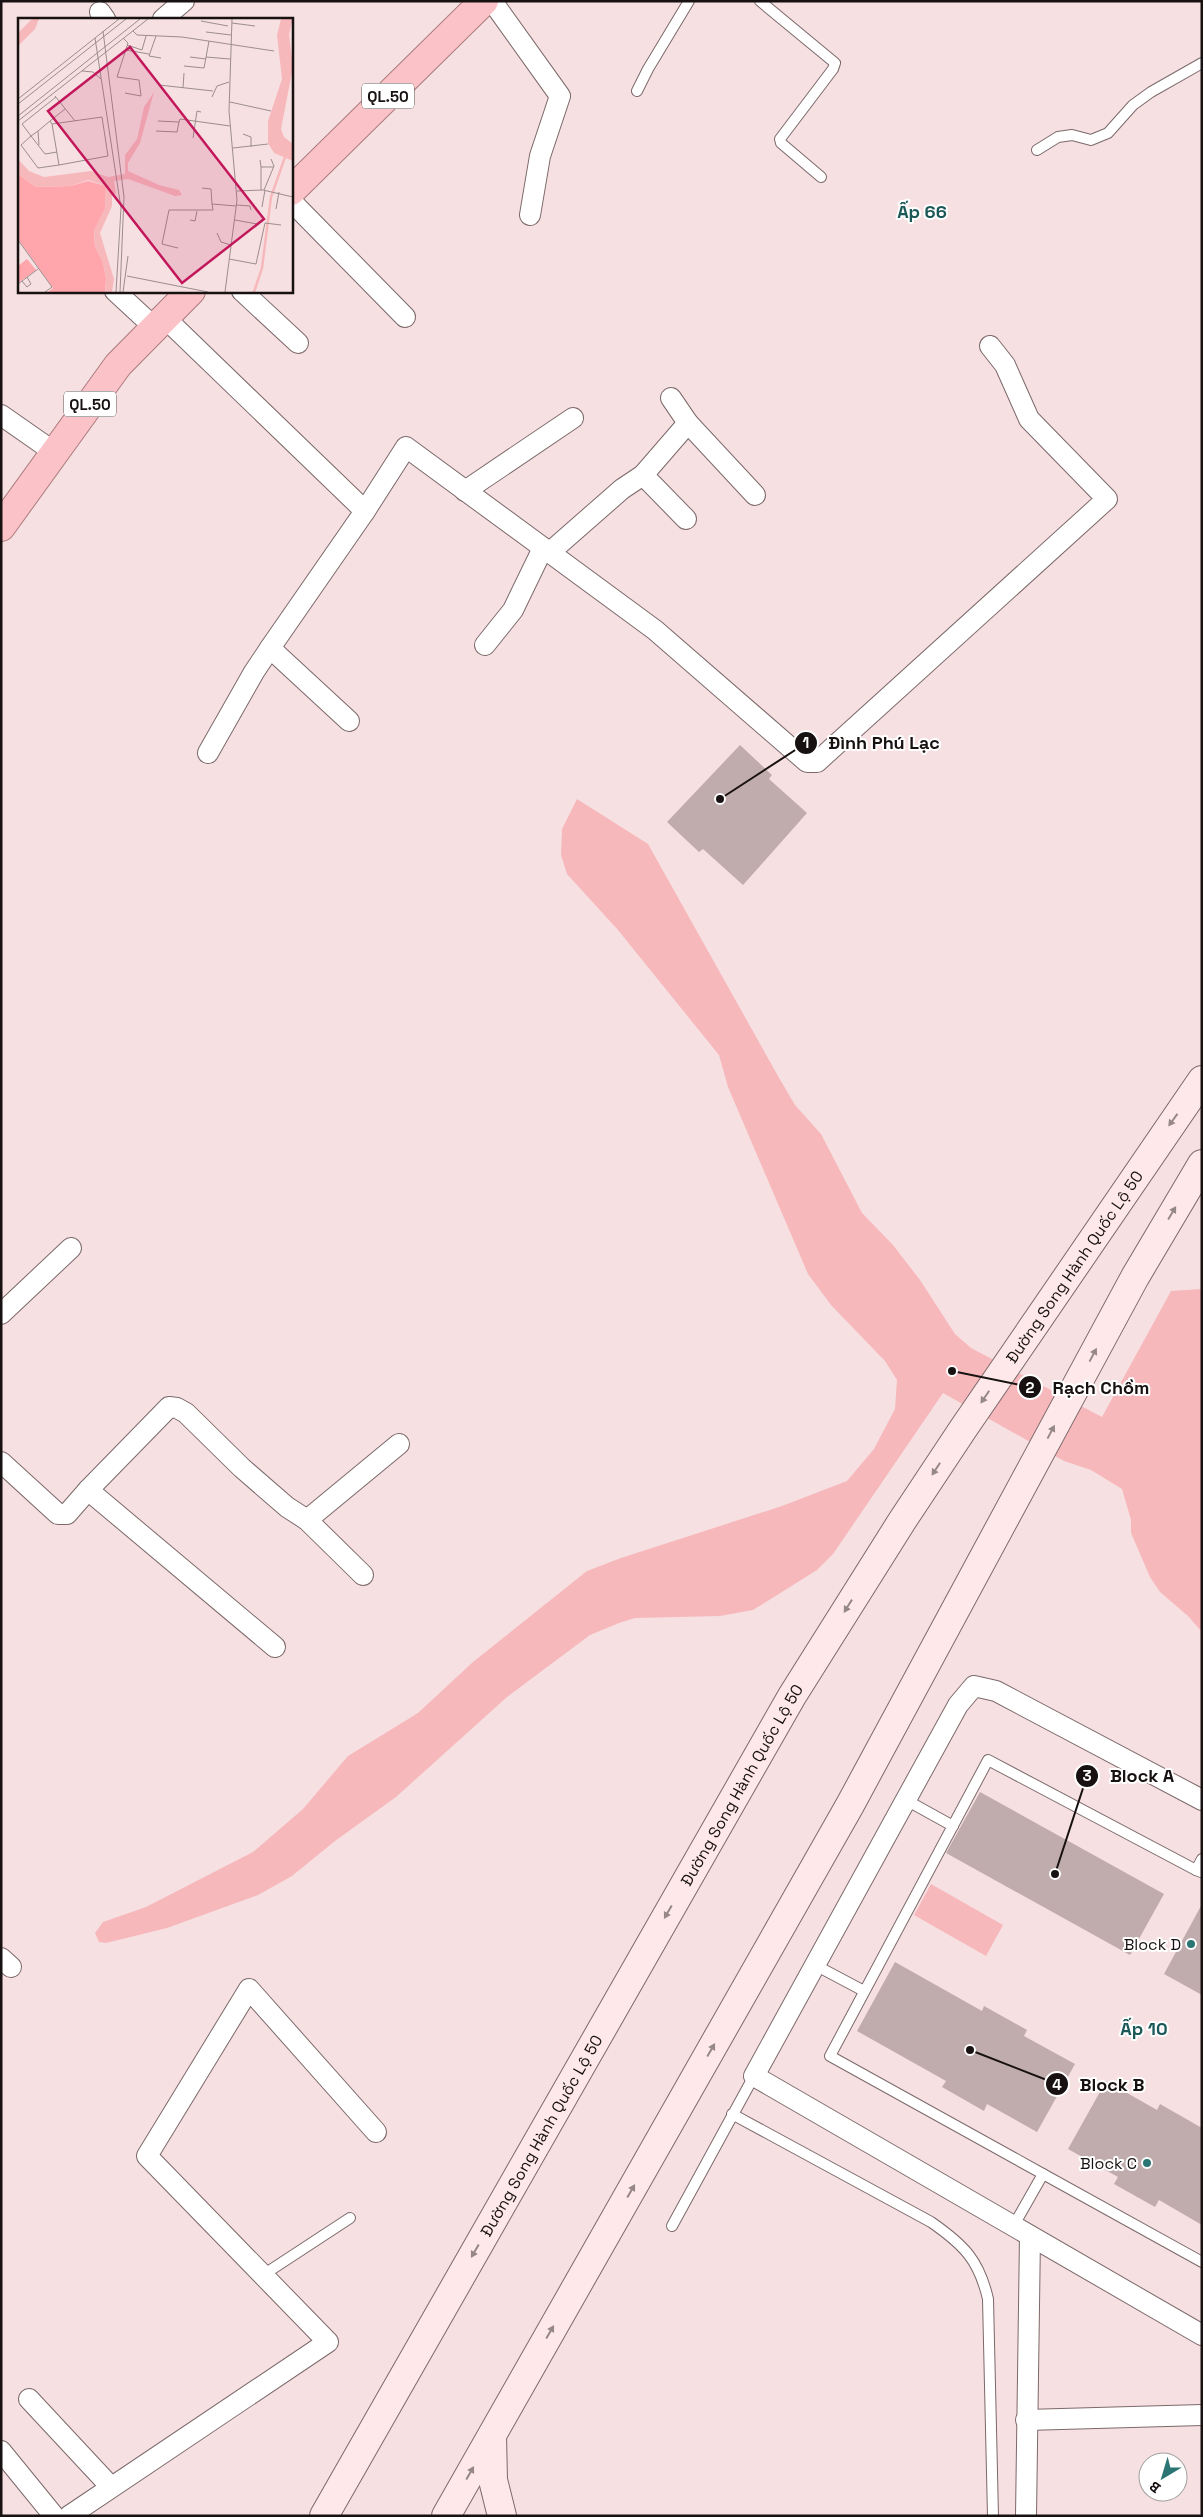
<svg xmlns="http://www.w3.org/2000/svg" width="1203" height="2517" viewBox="0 0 1203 2517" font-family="'Space Grotesk',sans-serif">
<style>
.water{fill:#f7b8bc}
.building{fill:#c1acad}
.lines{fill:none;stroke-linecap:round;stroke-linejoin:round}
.service-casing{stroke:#7c696a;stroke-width:12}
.minor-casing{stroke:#7c696a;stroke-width:22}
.secondary-casing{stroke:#7c696a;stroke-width:30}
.trunk-casing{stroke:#ab7b7e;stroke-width:30}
.service{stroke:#fff;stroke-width:10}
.minor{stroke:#fff;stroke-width:20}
.secondary{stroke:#fee8ea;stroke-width:28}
.trunk{stroke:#fbc3c7;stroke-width:28}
.oneway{fill:#968788}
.poi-dot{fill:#2b7574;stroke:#fff;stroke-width:2}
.labels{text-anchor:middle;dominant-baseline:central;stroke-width:4;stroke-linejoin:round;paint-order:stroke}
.shield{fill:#fff;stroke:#5d5858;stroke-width:1}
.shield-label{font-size:15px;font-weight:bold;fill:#181111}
.street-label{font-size:16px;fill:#181111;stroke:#fff}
.poi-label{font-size:16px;fill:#181111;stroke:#fff;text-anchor:end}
.neighbourhood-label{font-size:18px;font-weight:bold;fill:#1d5858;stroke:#fff}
.inset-river{fill:none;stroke:#f7b8bc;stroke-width:2.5}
.inset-road{fill:none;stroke:#9d8d8e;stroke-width:1}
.view{fill:#c2185b;fill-opacity:0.15;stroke:#c2185b;stroke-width:2.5}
.inset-edge{fill:none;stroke:#181111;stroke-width:2.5}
.leader{fill:none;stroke:#181111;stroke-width:2}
.callout-dot{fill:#181111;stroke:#fff;stroke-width:2}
.mark-label{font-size:15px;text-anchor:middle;font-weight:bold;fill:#fff}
.callout-label{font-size:18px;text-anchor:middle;font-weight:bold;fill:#181111;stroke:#fff;stroke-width:4;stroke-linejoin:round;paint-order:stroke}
</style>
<rect width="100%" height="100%" fill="#f6e0e1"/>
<g class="water">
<polygon points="577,799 648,844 778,1076 795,1105 821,1134 862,1213 893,1245 920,1280 955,1334 971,1348 1102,1417 1171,1291 1202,1289 1202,1632 1188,1616 1160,1592 1150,1577 1131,1533 1131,1520 1122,1489 1091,1470 1064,1461 943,1393 833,1554 817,1570 753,1610 720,1616 635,1618 619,1623 590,1635 507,1697 396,1797 335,1841 292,1876 258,1895 167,1928 106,1943 99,1942 95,1933 103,1922 146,1907 253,1852 303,1809 348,1756 418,1713 473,1662 587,1571 621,1558 782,1506 847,1481 874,1449 895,1409 897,1380 885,1361 831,1305 808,1274 728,1087 719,1055 618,930 567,874 561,855 562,829"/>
<polygon points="931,1884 1003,1925 986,1956 914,1915"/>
</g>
<g class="building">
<polygon points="740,745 772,775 769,779 807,813 743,885 703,849 699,852 667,822"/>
<polygon points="980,1792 1164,1894 1130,1955 946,1853"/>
<polygon points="1202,1904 1202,1995 1164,1974"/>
<polygon points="895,1962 982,2011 984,2006 1027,2030 1024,2036 1075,2064 1037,2132 987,2104 984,2111 942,2087 946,2081 857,2031"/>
<polygon points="1106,2081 1157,2110 1160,2104 1202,2128 1202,2225 1159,2200 1155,2207 1114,2184 1118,2177 1068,2149"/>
</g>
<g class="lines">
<defs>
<g id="service">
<polyline points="760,1 835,63 833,69 780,139 781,143 821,177"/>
<polyline points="637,91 648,69 689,1"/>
<polyline points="1037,150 1058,137 1072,135 1091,140 1108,133 1133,105 1151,92 1202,63"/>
<polyline points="906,1800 953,1826"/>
<polyline points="1201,1872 1196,1870 1202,1859"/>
<polyline points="815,1965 864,1991"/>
<path d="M732 2114 931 2222C964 2245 979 2260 988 2299L993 2516"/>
<polyline points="1043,2174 1202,2262"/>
<polyline points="1014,2225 1043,2174 830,2056 988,1760 1196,1870"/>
<polyline points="672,2226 754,2076"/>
<polyline points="263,2275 350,2218"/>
</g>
<g id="minor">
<polyline points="492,1 560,96 540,156 530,215"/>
<polyline points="100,12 105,19"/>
<polyline points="163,19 184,1"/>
<polyline points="291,201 405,317"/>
<polyline points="115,291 155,328"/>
<polyline points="242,291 298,343"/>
<polyline points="165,318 365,511 406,447 655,630 807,762 817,762 1107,499 1029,419 1005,365 990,346"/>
<polyline points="671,398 688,423 755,495"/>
<polyline points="1,415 54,452"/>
<polyline points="643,475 688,423"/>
<polyline points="465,491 573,418"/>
<polyline points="549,553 622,489 643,475 686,519"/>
<polyline points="485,645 513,610 543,548"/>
<polyline points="349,721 270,648 365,511"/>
<polyline points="208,753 254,672 270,648"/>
<polyline points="1,1314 71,1248"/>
<polyline points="1,1462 58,1514 67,1514 88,1490 275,1647"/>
<polyline points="88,1490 169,1407 177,1408 186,1413 242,1468 287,1507 307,1520 363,1575"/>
<polyline points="307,1520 399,1444"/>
<polyline points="1202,1800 996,1691 974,1686 958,1705 754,2076 1202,2335"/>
<polyline points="1,1958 11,1967"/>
<polyline points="29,2399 111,2487"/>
<polyline points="1026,2420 1202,2415"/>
<polyline points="1,2451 54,2516"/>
<polyline points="69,2516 328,2342 147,2156 249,1989 376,2132"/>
<polyline points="1026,2516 1030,2236"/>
</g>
<g id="secondary">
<polyline points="492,2436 493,2480 502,2516"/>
<path id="s1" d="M324 2516 792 1696 902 1521 963 1429 1202 1080"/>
<polyline points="446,2516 850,1805 1135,1277 1202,1164"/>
</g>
<g id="trunk">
<polyline points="291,191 484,1"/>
<polyline points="1,527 118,365 191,291"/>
</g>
</defs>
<use href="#service" class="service-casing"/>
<use href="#minor" class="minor-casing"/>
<use href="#secondary" class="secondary-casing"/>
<use href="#trunk" class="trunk-casing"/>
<use href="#service" class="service"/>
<use href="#minor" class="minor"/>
<use href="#secondary" class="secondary"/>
<use href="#trunk" class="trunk"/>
</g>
<defs><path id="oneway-solid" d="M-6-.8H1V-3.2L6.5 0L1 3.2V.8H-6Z" transform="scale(1.25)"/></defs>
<g class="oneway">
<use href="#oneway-solid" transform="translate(1173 1120) rotate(126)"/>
<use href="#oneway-solid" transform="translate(1172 1213) rotate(-59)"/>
<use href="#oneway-solid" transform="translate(1093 1355) rotate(-62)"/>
<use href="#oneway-solid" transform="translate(985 1397) rotate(124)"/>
<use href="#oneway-solid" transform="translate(1051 1432) rotate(-62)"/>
<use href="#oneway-solid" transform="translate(936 1469) rotate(123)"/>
<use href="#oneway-solid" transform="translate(848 1606) rotate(122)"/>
<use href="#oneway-solid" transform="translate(668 1912) rotate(120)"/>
<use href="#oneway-solid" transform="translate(711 2050) rotate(-60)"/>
<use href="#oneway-solid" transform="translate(631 2191) rotate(-60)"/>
<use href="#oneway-solid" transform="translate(475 2251) rotate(120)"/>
<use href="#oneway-solid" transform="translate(550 2332) rotate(-60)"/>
<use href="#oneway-solid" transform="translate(470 2473) rotate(-60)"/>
</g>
<g class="poi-dot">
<circle cx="1191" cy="1944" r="5"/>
<circle cx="1147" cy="2163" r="5"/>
</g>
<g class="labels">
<g class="shield">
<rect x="362" y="83.5" width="52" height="25" rx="4"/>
<rect x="64" y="391.5" width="52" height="25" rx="4"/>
</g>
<g class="shield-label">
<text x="388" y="96">QL.50</text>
<text x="90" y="404">QL.50</text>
</g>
<g class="street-label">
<text stroke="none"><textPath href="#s1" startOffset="1458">Đường Song Hành Quốc Lộ 50</textPath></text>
<text stroke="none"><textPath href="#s1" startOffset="842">Đường Song Hành Quốc Lộ 50</textPath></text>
<text stroke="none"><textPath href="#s1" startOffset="438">Đường Song Hành Quốc Lộ 50</textPath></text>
</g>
<g class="poi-label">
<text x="1181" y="1944">Block D</text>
<text x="1137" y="2163">Block C</text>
</g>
<g class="neighbourhood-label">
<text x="922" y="211">Ấp 66</text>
<text x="1144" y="2028">Ấp 10</text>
</g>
</g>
<g transform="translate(18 18)">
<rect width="275" height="275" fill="#f6e0e1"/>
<path d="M0 156 18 169 53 168 70 163 88 168 87 191 76 213 77 229 85 244 88 261 87 274H30L35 270 0 221ZM9 241 18 252 0 265V248Z" fill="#ffa5ac"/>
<path d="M14 1H21L17 11 0 28V15ZM263 1H275L271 16 275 49 263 111 266 119 275 126V143L256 135 250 125V103L264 61 259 17ZM136 74 122 125 110 145V153L141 167 161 172 164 177 157 178 110 161 96 163 98 175 94 178V188L82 215 96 261 94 274H87L88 261 85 244 77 229 76 212 87 191 88 168 70 162 53 168 18 169 0 156V141L11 153 26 159 73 153 90 159 107 156V137L119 121 126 89Z" fill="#f7b8bc"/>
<path class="inset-river" d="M236 274 244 250 253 179 267 139"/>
<path class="inset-road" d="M183 3 210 8M214 5 237 8M85 13 106 179 102 274M115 13 119 17 164 19 256 33M188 14 213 17M138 18 131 38 143 40M77 20 103 190 98 274M105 20 110 25 99 59 121 62 123 78 107 75M109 27 124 32 128 18M108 32 131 36M172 39 188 41M188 39 212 41M166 48 186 50 191 23M64 53 75 54 83 61M141 67 195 73M165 70 166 55M37 78 57 103M194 79 199 68 211 64M0 81 101 1M212 84 253 93M0 86 108 1M0 98 122 1M84 99 90 138 41 147 34 106ZM0 103 130 1M32 103 47 91M140 103 161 104 162 101 212 108M20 113 13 118 4 106 38 79M138 113 159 114 161 104M225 116 233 119V129M175 120 179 93 183 94M21 127 20 113 32 103 34 106M215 130 250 126M39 134 27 136 13 118 3 127 20 150 41 147M242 142 243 149H255M184 170 193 171 194 186M243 172V149M246 172 256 148 253 141M219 173 245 172 275 179M219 187 232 188 233 192M244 189 247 172M258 191 261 174M172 202 177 203 179 193M217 202 239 206M199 215 203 224 213 227M0 222 34 269 27 274M160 230 144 226 151 192H195L194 186 218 188M211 241 238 246 247 205 263 207M109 258 190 274M4 263 9 269 13 266 9 259M0 266 20 251M105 274 110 238M207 274 219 182 211 93 214 1"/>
<path class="view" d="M112 29 246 201 164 265 30 93Z"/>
<rect width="275" height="275" class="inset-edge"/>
</g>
<path class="leader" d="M720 799L806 743M952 1371L1030 1387M1055 1874L1087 1776M970 2050L1057 2084"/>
<g class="callout-dot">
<circle cx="720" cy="799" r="5"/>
<circle cx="952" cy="1371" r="5"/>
<circle cx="1055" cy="1874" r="5"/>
<circle cx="970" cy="2050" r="5"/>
<circle cx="806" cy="743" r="12"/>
<circle cx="1030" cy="1387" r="12"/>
<circle cx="1087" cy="1776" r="12"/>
<circle cx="1057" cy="2084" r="12"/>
</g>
<g class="mark-label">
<text x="806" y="748">1</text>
<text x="1030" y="1393">2</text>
<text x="1087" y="1781">3</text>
<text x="1057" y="2090">4</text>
</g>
<g class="callout-label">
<text x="884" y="749">Đình Phú Lạc</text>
<text x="1101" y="1394">Rạch Chồm</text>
<text x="1142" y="1782">Block A</text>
<text x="1112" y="2091">Block B</text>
</g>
<rect width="1203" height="2517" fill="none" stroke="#181111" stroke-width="5"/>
<g transform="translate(1163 2477) rotate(218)"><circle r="24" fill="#ffffff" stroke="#a3a0a0"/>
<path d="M0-4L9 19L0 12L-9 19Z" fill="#2b7574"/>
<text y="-8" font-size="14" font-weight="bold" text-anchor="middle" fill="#181111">B</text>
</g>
</svg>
